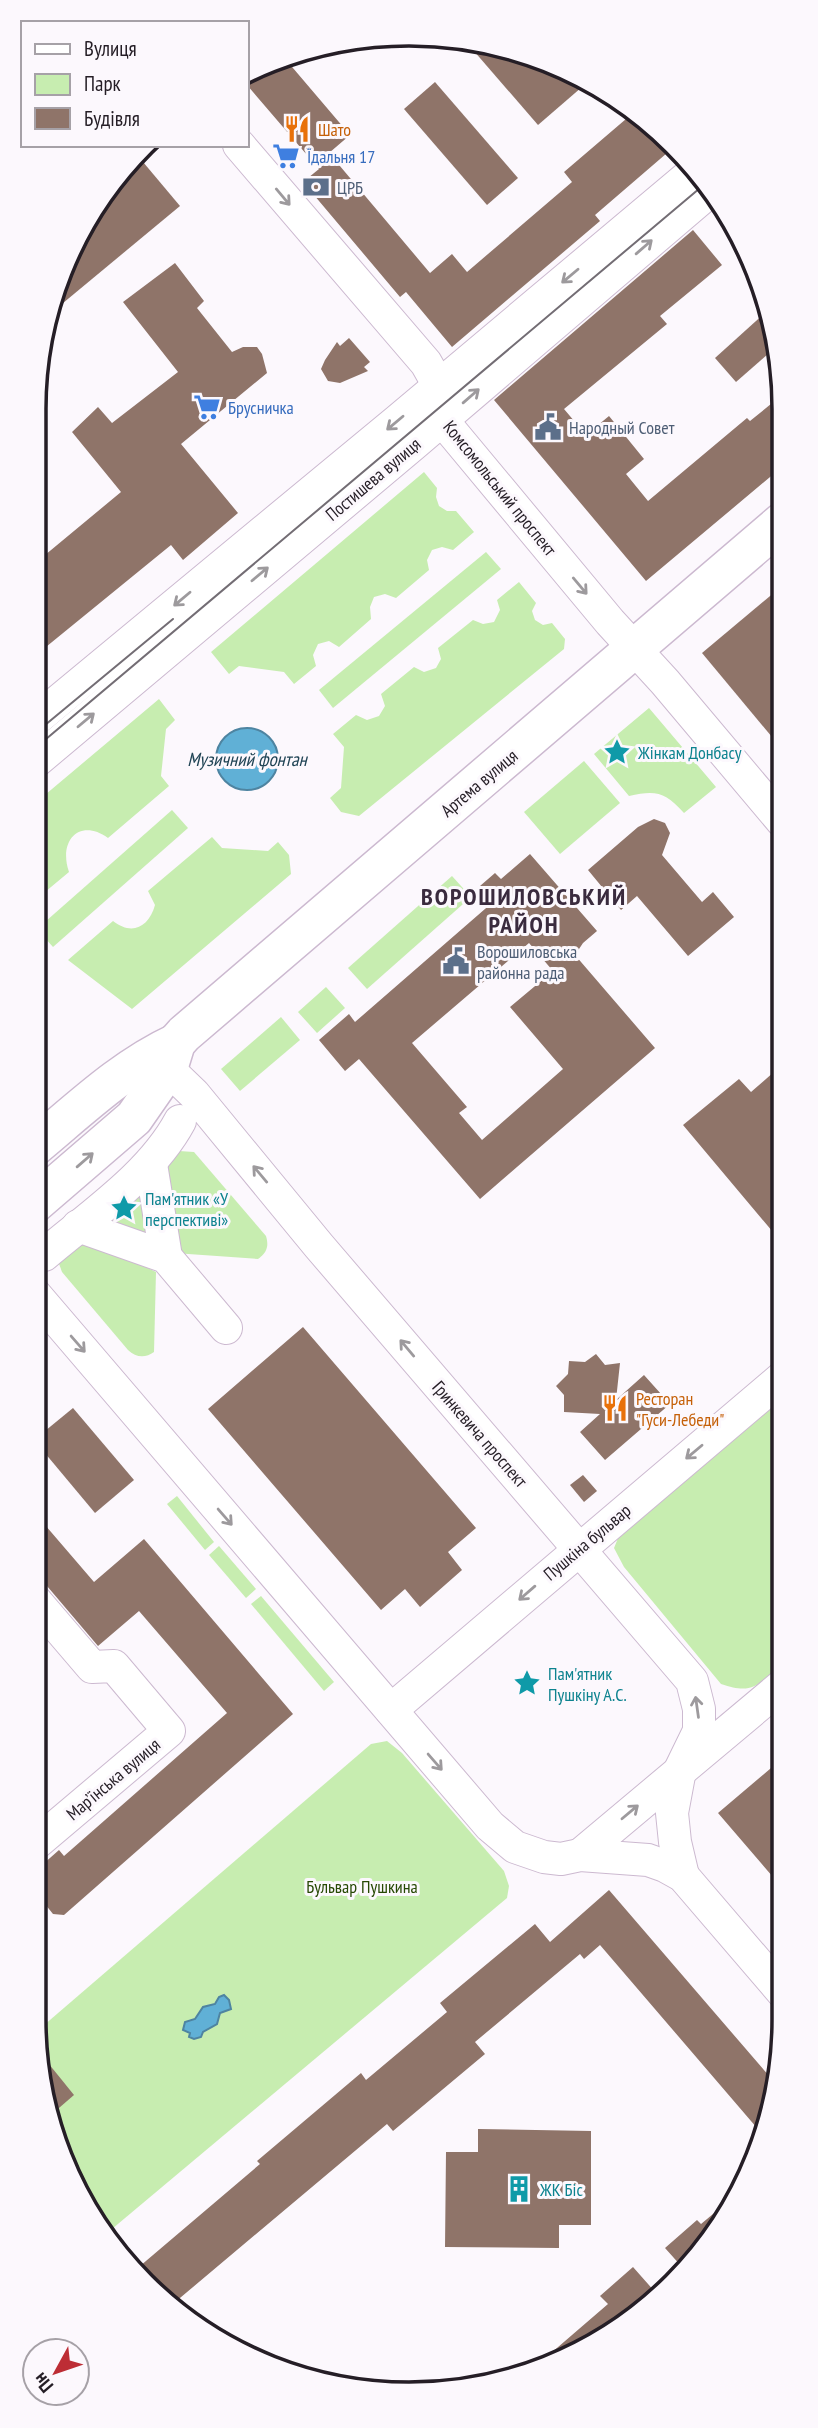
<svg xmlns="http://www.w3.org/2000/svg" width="818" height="2428" viewBox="0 0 818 2428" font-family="'PT Sans Narrow',sans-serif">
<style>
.green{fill:#c7edb0}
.water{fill:#60b0d6;stroke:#4e84a1;stroke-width:2}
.building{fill:#8f7469;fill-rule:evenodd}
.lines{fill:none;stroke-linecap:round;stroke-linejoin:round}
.minor-casing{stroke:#ccb9d0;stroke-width:34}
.major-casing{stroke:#ccb9d0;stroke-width:41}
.minor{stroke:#fff;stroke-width:32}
.major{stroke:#fff;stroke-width:38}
.tram{stroke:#736d74;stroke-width:2}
.oneway{stroke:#9d9a9d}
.labels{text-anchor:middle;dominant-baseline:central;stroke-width:6;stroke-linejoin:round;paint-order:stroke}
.food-label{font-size:18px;fill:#c56008;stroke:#fcf8fd;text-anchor:start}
.shop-label{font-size:18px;fill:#366cbe;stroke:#fcf8fd;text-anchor:start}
.service-label{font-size:18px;fill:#4e5e75;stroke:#fcf8fd;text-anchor:start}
.street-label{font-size:18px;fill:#251e26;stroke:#fcf8fd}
.culture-label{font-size:18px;fill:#0d838f;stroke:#fcf8fd;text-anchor:start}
.park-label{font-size:18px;fill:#274904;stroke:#fcf8fd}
.water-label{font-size:19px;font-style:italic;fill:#204455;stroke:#fcf8fd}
.district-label{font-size:24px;font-weight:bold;letter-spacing:2px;fill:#3a2b3e;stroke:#fcf8fd}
.rim{fill:none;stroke:#251e26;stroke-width:3.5}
</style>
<rect width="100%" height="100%" fill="#fcf8fd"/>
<g class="green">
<polygon points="424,472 437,488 436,497 439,506 447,511 456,511 474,532 453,550 442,547 432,550 427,560 429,570 396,598 385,594 374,597 370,607 371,619 339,647 329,641 318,644 313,655 316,666 294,684 284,672 239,666 229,674 211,652"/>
<polygon points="486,552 501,569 333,708 319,690"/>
<polygon points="519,582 536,603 532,611 535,620 543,625 552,623 565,639 564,649 359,816 341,812 330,798 341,788 344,747 333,734 356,715 367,720 379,716 385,706 381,694 414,667 424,672 436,668 441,659 438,648 473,620 483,624 494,622 500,610 497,600"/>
<path d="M159 699 175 720 166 729 161 776 169 786 108 838C80 818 58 840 69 872L33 902V805Z"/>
<path d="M649 708 716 787 684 813C665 792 656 790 629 796L594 754Z"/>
<polygon points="584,761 620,803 560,854 524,812"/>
<polygon points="172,810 188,828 53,947 37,929"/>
<path d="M212 837 222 848 268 851 278 842 289 855 291 874 132 1009 68 960 113 921C132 936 149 927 155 905L148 891Z"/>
<polygon points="452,876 471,897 367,989 348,968"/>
<polygon points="326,987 345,1008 317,1033 298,1012"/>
<polygon points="281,1017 300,1040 240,1091 221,1069"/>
<path d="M179 1151 194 1152 266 1236C269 1246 267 1253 258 1259L174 1253 155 1172Z"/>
<polygon points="144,1180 159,1236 101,1229"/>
<path d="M80 1235 156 1272 154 1352C146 1358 136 1358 128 1350L62 1272 58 1261Z"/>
<path d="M784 1394V1662C759 1683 755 1696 721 1684L624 1567 614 1548 621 1531Z"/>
<polygon points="177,1496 214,1542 205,1550 167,1504"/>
<polygon points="219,1546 256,1589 246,1598 209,1555"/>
<polygon points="261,1596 334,1682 324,1691 251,1604"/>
<polygon points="387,1741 402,1753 504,1871 509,1886 507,1898 106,2234 62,2162 36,2032 371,1744"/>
</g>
<g class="water">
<circle cx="247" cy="759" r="31"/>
<polygon points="224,1995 229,2000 231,2009 220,2013 217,2024 203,2032 201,2037 194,2039 189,2037 190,2033 183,2030 185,2022 195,2019 203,2007 215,2004 219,1997"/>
</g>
<g class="building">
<polygon points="467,43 506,46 568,72 582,87 538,125"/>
<polygon points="287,61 350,135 329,153 430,273 452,254 467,272 572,182 564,172 633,113 674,147 595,215 600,221 452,347 406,292 400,297 303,182 319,169 247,85 247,75"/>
<polygon points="435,82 518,178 487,205 404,109"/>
<polygon points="138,156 180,206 45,318 46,312 111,181"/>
<polygon points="693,230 722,265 660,316 667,324 564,409 586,435 609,416 644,459 626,474 648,501 747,418 750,421 782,395 782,467 646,581 494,400"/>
<polygon points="175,263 204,301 197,308 232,352 243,347 257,347 262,354 267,373 181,444 238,513 183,560 171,545 41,651 33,642 33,565 121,492 72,432 98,407 112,423 178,372 123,302"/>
<polygon points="767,311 777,346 736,382 715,358"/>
<polygon points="349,338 370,362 364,367 368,371 340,383 328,381 321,369 325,360 337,342 340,346"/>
<polygon points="782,586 782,749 702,653"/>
<polygon points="654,819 665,823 670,833 662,855 702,902 713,892 734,917 688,956 637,896 621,910 588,870 638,827"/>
<path d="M530 854 597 931 583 943 575 955 655 1048 480 1199 359 1059 345 1071 319 1040 349 1014 355 1022 493 902 480 886 495 873 501 879ZM529 943 553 971 510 1007 563 1069 482 1140 459 1113 467 1107 412 1043Z"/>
<polygon points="783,1064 783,1244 683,1125 739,1079 751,1092"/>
<polygon points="303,1327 476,1528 448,1552 462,1570 420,1607 405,1589 381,1610 208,1409"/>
<polygon points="596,1354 605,1365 620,1363 616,1400 644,1375 670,1404 605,1460 580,1432 600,1414 564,1412 564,1395 556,1386 568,1374 569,1361 585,1362"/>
<polygon points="73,1408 134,1480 95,1513 34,1440"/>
<polygon points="583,1475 597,1491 584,1502 570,1485"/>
<polygon points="33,1511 94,1582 144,1539 293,1714 64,1915 53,1914 33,1889 33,1873 59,1850 64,1856 227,1713 139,1611 98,1646 47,1586 40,1581 33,1580"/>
<polygon points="784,1757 784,1816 785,1891 718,1813"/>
<polygon points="609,1890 776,2084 772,2116 763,2135 600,1945 584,1959 580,1954 475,2042 485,2054 393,2131 387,2124 174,2303 133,2272 260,2164 257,2161 361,2073 366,2080 447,2012 440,2003 535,1924 550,1942"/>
<polygon points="40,2053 74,2095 52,2114 43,2069"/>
<polygon points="478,2129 591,2131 591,2225 559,2225 559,2248 445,2247 446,2152 478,2152"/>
<polygon points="737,2194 721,2228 682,2267 665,2248 697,2220 701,2224"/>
<polygon points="633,2267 656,2293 618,2331 546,2364 543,2360 608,2304 600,2296"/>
</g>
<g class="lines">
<defs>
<g id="minor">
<polyline points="239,145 426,363 439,386 438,409 442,420 610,622 665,682 782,821"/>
<polyline points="33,722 397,421 697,169"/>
<polyline points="33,764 415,443 711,190"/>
<polyline points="146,1072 168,1069 194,1094 319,1246 692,1681 699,1709 699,1731 680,1770 672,1813 675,1842 683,1876"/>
<polyline points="151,1164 166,1257"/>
<polyline points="78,1226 166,1257 226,1328"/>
<path d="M44 1255C91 1215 151 1175 180 1121"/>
<polyline points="33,1292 490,1826 515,1847 544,1857 561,1859 580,1855 648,1860 665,1866 683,1876 785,1995"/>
<polyline points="33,1598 92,1667 114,1666 169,1731 33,1846"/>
<polyline points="391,1710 784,1376"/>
<polyline points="580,1855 784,1684"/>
</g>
<g id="major">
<path d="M33 1148C79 1110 122 1068 176 1043"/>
<polyline points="33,1205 134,1118 168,1069 176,1043 184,1034 782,522"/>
</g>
</defs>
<use href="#minor" class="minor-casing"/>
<use href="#major" class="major-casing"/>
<use href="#minor" class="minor"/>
<use href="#major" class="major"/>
<g class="tram">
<polyline points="33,735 173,619"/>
<polyline points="33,750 706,183"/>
</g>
</g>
<defs><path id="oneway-shaft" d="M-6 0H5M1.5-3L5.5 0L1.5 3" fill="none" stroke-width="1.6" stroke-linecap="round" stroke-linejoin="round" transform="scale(1.75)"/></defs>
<g class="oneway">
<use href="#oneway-shaft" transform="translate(283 197) rotate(50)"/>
<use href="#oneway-shaft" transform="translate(644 247) rotate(-41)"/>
<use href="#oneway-shaft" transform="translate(570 276) rotate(140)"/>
<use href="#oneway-shaft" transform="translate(471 396) rotate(-41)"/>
<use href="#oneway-shaft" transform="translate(395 423) rotate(140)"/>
<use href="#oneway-shaft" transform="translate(260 574) rotate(-40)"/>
<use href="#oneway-shaft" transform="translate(580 586) rotate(50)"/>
<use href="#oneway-shaft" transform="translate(182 599) rotate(140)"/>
<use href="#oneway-shaft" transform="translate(86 720) rotate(-40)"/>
<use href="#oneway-shaft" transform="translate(85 1160) rotate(-41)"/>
<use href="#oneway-shaft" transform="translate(260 1174) rotate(-130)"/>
<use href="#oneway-shaft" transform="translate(78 1344) rotate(49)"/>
<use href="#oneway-shaft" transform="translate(407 1348) rotate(-130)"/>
<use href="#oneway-shaft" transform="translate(694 1452) rotate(140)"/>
<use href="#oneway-shaft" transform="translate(225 1517) rotate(49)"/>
<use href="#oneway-shaft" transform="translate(527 1593) rotate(139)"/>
<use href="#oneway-shaft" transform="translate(697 1707) rotate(-98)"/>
<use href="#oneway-shaft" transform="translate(435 1762) rotate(49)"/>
<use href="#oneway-shaft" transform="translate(630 1812) rotate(-40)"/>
</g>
<defs>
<symbol id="restaurant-bare" viewBox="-9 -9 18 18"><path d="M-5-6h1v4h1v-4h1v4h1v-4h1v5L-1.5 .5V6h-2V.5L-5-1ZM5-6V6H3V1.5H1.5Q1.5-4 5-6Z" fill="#e8710a" stroke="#fcf8fd" stroke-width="2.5" paint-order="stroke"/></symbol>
<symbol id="supermarket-bare" viewBox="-9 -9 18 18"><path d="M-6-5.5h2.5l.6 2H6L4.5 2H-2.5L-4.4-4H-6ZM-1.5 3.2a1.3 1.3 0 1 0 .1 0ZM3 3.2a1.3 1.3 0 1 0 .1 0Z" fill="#3f7fe0" stroke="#fcf8fd" stroke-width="2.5" paint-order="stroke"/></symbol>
<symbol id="bank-bare" viewBox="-9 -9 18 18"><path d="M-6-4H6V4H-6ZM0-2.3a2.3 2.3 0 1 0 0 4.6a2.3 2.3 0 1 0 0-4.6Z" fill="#5c6f8a" stroke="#fcf8fd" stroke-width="2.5" paint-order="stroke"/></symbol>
<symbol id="civic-bare" viewBox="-9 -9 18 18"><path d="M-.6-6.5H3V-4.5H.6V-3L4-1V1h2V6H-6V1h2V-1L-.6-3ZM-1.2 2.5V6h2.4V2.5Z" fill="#5c6f8a" stroke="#fcf8fd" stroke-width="2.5" paint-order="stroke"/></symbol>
<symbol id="sight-bare" viewBox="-9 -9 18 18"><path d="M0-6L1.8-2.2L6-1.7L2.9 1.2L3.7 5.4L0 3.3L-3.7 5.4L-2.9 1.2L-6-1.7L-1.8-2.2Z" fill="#0f9aa8" stroke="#fcf8fd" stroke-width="2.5" paint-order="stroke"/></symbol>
<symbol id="building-bare" viewBox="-9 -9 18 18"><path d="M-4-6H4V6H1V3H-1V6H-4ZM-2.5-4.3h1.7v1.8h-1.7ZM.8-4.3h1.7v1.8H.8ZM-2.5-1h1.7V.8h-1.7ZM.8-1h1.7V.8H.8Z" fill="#0f9aa8" stroke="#fcf8fd" stroke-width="2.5" paint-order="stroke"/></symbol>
</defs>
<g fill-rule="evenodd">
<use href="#restaurant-bare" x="278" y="110" width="38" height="38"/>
<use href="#supermarket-bare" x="267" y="137" width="38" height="38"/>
<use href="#bank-bare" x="297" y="168" width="38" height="38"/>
<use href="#supermarket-bare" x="188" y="388" width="38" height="38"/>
<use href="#civic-bare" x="529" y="408" width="38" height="38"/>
<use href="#sight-bare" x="598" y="733" width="38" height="38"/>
<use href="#civic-bare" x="437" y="942" width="38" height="38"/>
<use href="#sight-bare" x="105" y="1189" width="38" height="38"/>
<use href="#restaurant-bare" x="596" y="1389" width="38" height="38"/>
<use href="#sight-bare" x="508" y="1664" width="38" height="38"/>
<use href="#building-bare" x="500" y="2170" width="38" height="38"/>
</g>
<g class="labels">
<g class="food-label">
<text x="318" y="129">Шато</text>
<text x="636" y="1398">Ресторан<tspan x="636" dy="21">"Гуси-Лебеди"</tspan></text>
</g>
<g class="shop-label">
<text x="307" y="156">Їдальня 17</text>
<text x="228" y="407">Брусничка</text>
</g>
<g class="service-label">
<text x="337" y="187">ЦРБ</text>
<text x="569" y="427">Народный Совет</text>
<text x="477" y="951">Ворошиловська<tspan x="477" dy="21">районна рада</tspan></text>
</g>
<g class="street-label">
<text transform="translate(373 479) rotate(-40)">Постишева вулиця</text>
<text transform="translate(500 488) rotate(51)">Комсомольський проспект</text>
<text transform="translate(479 783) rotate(-40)">Артема вулиця</text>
<text transform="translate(480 1434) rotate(49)">Гринкевича проспект</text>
<text transform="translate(587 1542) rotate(-40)">Пушкіна бульвар</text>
<text transform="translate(113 1779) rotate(-40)">Мар’їнська вулиця</text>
</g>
<g class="culture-label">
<text x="638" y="752">Жінкам Донбасу</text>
<text x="145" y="1198">Пам'ятник «У<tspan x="145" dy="21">перспективі»</tspan></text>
<text x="548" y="1673">Пам'ятник<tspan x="548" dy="21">Пушкіну А.С.</tspan></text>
<text x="540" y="2189">ЖК Біс</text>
</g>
<g class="park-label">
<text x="362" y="1886">Бульвар Пушкина</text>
</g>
<g class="water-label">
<text x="247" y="759">Музичний фонтан</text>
</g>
<g class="district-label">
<text x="524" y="896">ВОРОШИЛОВСЬКИЙ<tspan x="524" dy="28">РАЙОН</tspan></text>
</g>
</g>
<path d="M0 0H818V2428H0ZM409 46H409A363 363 0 0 1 772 409V2019A363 363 0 0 1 409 2382H409A363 363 0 0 1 46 2019V409A363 363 0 0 1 409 46Z" fill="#fcf8fd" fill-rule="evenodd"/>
<path class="rim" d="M409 46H409A363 363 0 0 1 772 409V2019A363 363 0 0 1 409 2382H409A363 363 0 0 1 46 2019V409A363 363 0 0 1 409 46Z"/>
<rect x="21" y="21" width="228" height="126" fill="#fcf8fd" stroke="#a6a1a7" stroke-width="2"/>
<rect x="35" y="44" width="35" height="10" fill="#ffffff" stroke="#a6a1a7" stroke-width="2"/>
<text x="84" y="56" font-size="21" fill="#251e26">Вулиця</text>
<rect x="35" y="74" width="35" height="21" fill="#c7edb0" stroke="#a6a1a7" stroke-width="2"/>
<text x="84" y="91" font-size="21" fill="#251e26">Парк</text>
<rect x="35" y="108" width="35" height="21" fill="#8f7469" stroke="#a6a1a7" stroke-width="2"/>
<text x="84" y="126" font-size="21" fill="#251e26">Будівля</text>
<g transform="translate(56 2372) rotate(230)"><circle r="33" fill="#fcf8fd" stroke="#a6a1a7" stroke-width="2"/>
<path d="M0-5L12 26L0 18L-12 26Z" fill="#bd2d35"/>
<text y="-10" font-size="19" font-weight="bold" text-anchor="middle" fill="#251e26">Пн</text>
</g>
</svg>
